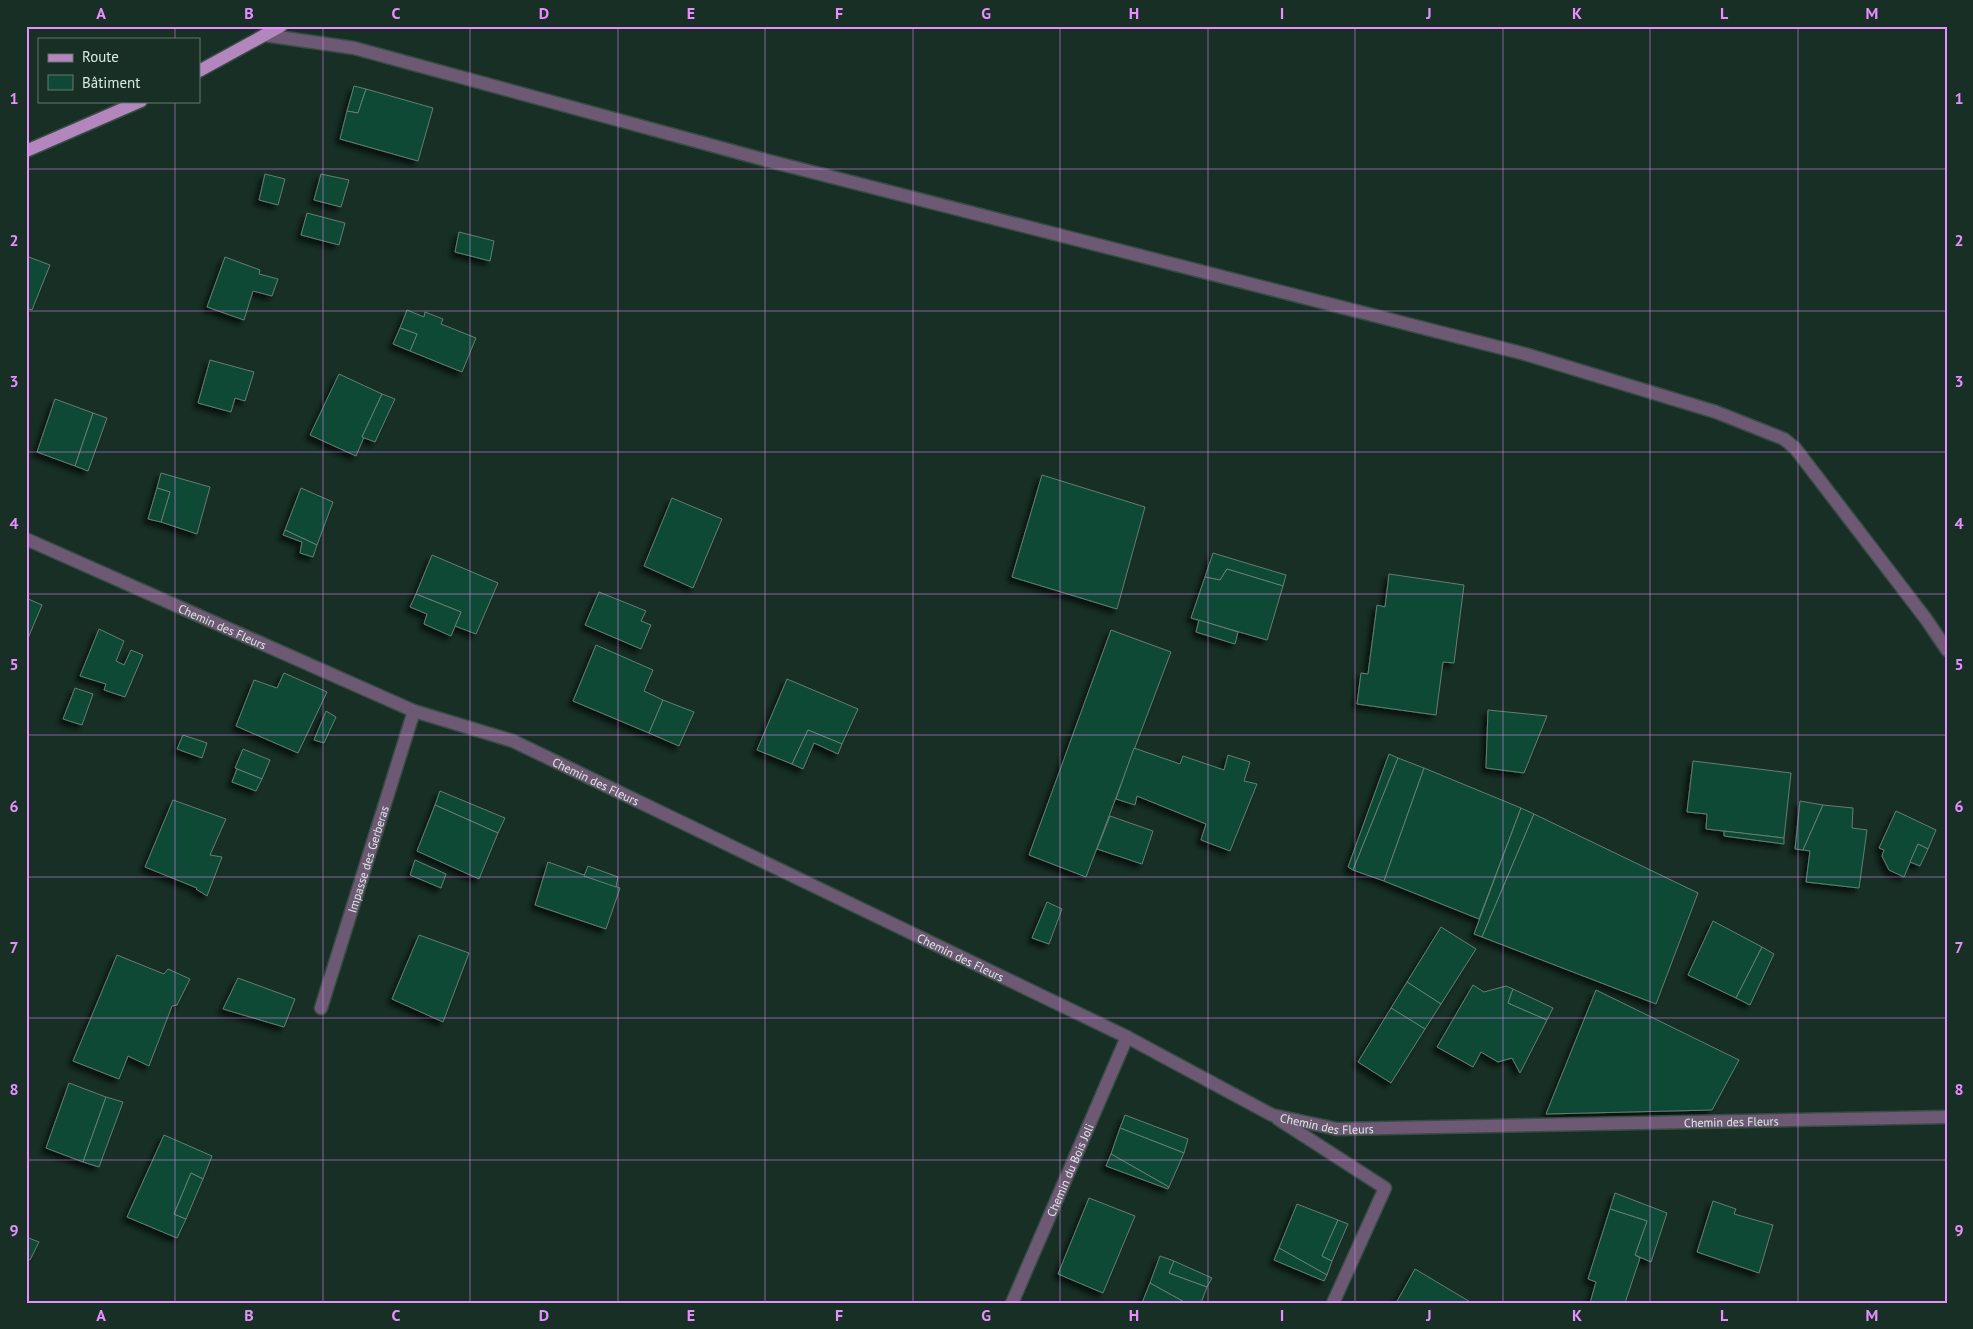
<svg xmlns="http://www.w3.org/2000/svg" width="1973" height="1329" viewBox="0 0 1973 1329" font-family="'PT Sans',sans-serif">
<style>
.building{fill:#0f4836;stroke:#647e73;filter:url(#shadow)}
.lines{fill:none;stroke-linecap:round;stroke-linejoin:round}
.minor-casing{stroke:#374d44;stroke-width:15}
.major-casing{stroke:#374d44;stroke-width:15}
.minor{stroke:#6e5974;stroke-width:12}
.major{stroke:#b387be;stroke-width:12}
.grid{fill:none;stroke:#e88eff;stroke-width:1;stroke-opacity:0.55}
.labels{text-anchor:middle;dominant-baseline:central;stroke-width:4.5;stroke-linejoin:round;paint-order:stroke}
.street-label{font-size:12px;fill:#dceae4;stroke:#172f25}
.neatline{fill:none;stroke:#e88eff;stroke-width:2}
.grid-label{font-size:16px;text-anchor:middle;font-weight:bold;fill:#e88eff}
</style>
<defs>
<filter id="shadow"><feDropShadow dx="-4.5" dy="4.5" stdDeviation="2.5" flood-color="#0009"/></filter>
</defs>
<rect width="100%" height="100%" fill="#172f25"/>
<g class="building">
<polygon points="354,86 366,89 358,113 347,111"/>
<polygon points="366,89 433,108 418,161 340,139 347,111 358,113"/>
<polygon points="265,174 285,179 278,205 259,200"/>
<polygon points="321,174 349,180 341,207 314,200"/>
<polygon points="307,213 345,223 339,245 301,235"/>
<polygon points="459,232 494,241 490,261 455,252"/>
<polygon points="26,256 50,265 32,310 26,308"/>
<polygon points="225,257 260,270 259,274 278,279 272,296 253,291 244,320 207,307"/>
<polygon points="407,310 424,317 425,312 443,319 441,324 476,338 462,372 410,351 417,334 400,328"/>
<polygon points="400,328 417,334 410,351 393,344"/>
<polygon points="210,360 254,372 245,401 235,398 231,412 198,403"/>
<polygon points="339,374 382,394 362,437 364,437 356,456 310,435"/>
<polygon points="382,394 395,399 375,442 362,437"/>
<polygon points="55,399 93,413 75,466 37,452"/>
<polygon points="93,413 107,418 88,471 75,466"/>
<polygon points="161,473 210,487 197,534 161,522 170,492 157,488"/>
<polygon points="1042,475 1145,507 1117,609 1012,577"/>
<polygon points="157,488 170,492 161,522 148,519"/>
<polygon points="301,488 333,502 317,545 285,530"/>
<polygon points="672,498 722,519 693,588 644,566"/>
<polygon points="285,530 317,545 313,557 300,553 302,542 283,535"/>
<polygon points="1213,553 1286,575 1283,586 1227,569 1220,580 1205,577"/>
<polygon points="432,555 498,583 476,634 455,626 461,612 416,594"/>
<polygon points="1227,569 1283,586 1267,640 1191,618 1205,577 1220,580"/>
<polygon points="1389,574 1464,585 1454,663 1443,662 1436,715 1357,704 1361,673 1368,674 1377,605 1385,607"/>
<polygon points="599,592 646,611 641,621 651,625 641,649 585,625"/>
<polygon points="416,594 461,612 451,636 424,624 427,614 410,607"/>
<polygon points="26,598 42,605 26,643"/>
<polygon points="1199,620 1238,632 1235,644 1196,632"/>
<polygon points="99,629 124,641 116,661 124,665 131,650 143,655 125,697 104,690 106,684 80,676"/>
<polygon points="1111,630 1171,652 1086,877 1029,855"/>
<polygon points="596,645 653,670 644,691 663,700 649,733 573,701"/>
<polygon points="284,673 327,692 298,753 236,726 254,680 277,688"/>
<polygon points="787,679 858,709 842,744 808,730 792,764 757,750"/>
<polygon points="75,688 93,694 82,725 63,719"/>
<polygon points="663,700 694,712 679,746 649,733"/>
<polygon points="1488,710 1547,716 1524,773 1486,768"/>
<polygon points="326,711 336,717 324,743 314,740"/>
<polygon points="808,730 842,744 838,754 814,743 803,769 792,764"/>
<polygon points="183,735 207,743 202,758 177,749"/>
<polygon points="1134,748 1180,764 1183,756 1224,770 1228,755 1250,762 1244,781 1257,784 1230,851 1201,840 1206,824 1137,796 1135,805 1116,799"/>
<polygon points="243,749 270,760 262,779 235,768"/>
<polygon points="1389,754 1398,758 1353,870 1348,867"/>
<polygon points="1398,758 1424,768 1384,881 1353,870"/>
<polygon points="1693,761 1791,773 1784,838 1706,829 1707,814 1687,812"/>
<polygon points="1424,768 1521,808 1479,919 1384,881"/>
<polygon points="237,769 262,779 256,791 232,782"/>
<polygon points="440,791 505,818 498,833 435,805"/>
<polygon points="173,800 226,819 210,855 222,857 207,896 196,889 197,888 145,867"/>
<polygon points="1800,801 1823,805 1803,850 1795,849"/>
<polygon points="435,805 498,833 479,879 417,851"/>
<polygon points="1823,805 1853,808 1852,828 1867,830 1859,888 1806,882 1810,851 1803,850"/>
<polygon points="1521,808 1534,814 1482,937 1474,934"/>
<polygon points="1896,811 1936,830 1928,849 1918,844 1904,877 1889,870 1882,856 1884,850 1879,848"/>
<polygon points="1534,814 1698,893 1656,1004 1482,937"/>
<polygon points="1110,816 1153,831 1142,864 1097,849"/>
<polygon points="1724,831 1784,838 1784,844 1724,836"/>
<polygon points="1918,844 1928,849 1920,866 1910,862"/>
<polygon points="415,860 446,874 441,888 410,875"/>
<polygon points="548,862 620,888 606,929 535,905"/>
<polygon points="588,866 618,877 616,887 584,876"/>
<polygon points="1047,902 1062,909 1049,944 1032,938"/>
<polygon points="1713,921 1762,947 1736,998 1688,975"/>
<polygon points="1441,927 1476,949 1441,1004 1407,982"/>
<polygon points="419,935 469,953 443,1022 392,999"/>
<polygon points="1762,947 1774,954 1750,1005 1736,998"/>
<polygon points="117,955 164,974 168,969 190,979 177,1005 172,1006 149,1066 128,1056 119,1079 73,1061"/>
<polygon points="238,978 295,999 284,1027 223,1009"/>
<polygon points="1407,982 1441,1004 1425,1029 1391,1008"/>
<polygon points="1473,985 1484,992 1506,986 1513,989 1508,1003 1547,1020 1520,1073 1512,1058 1498,1062 1481,1052 1473,1067 1437,1047"/>
<polygon points="1513,989 1553,1008 1547,1020 1508,1003"/>
<polygon points="1596,990 1739,1060 1712,1110 1546,1114"/>
<polygon points="1391,1008 1425,1029 1391,1083 1358,1062"/>
<polygon points="69,1083 106,1097 83,1162 46,1148"/>
<polygon points="106,1097 123,1102 99,1167 83,1162"/>
<polygon points="1125,1115 1188,1139 1184,1153 1120,1128"/>
<polygon points="1120,1128 1184,1153 1169,1187 1111,1154"/>
<polygon points="164,1135 212,1156 203,1179 191,1173 174,1214 186,1219 177,1238 127,1217"/>
<polygon points="1111,1154 1169,1187 1168,1189 1106,1166"/>
<polygon points="191,1173 203,1179 186,1219 174,1214"/>
<polygon points="1615,1193 1667,1213 1651,1262 1635,1255 1647,1221 1610,1209"/>
<polygon points="1089,1198 1135,1216 1103,1293 1058,1274"/>
<polygon points="1713,1201 1736,1209 1734,1214 1773,1225 1759,1273 1697,1252"/>
<polygon points="1297,1204 1338,1220 1322,1256 1332,1261 1327,1275 1279,1248"/>
<polygon points="1610,1209 1647,1221 1635,1255 1640,1258 1625,1303 1590,1303 1596,1282 1588,1279"/>
<polygon points="1338,1220 1348,1224 1332,1261 1322,1256"/>
<polygon points="26,1237 39,1242 30,1260 26,1258"/>
<polygon points="1279,1248 1327,1275 1324,1281 1274,1260"/>
<polygon points="1160,1256 1174,1261 1169,1273 1207,1287 1201,1303 1186,1303 1150,1283"/>
<polygon points="1174,1261 1212,1278 1207,1287 1169,1273"/>
<polygon points="1415,1269 1472,1303 1396,1303"/>
<polygon points="1150,1283 1186,1303 1142,1303"/>
</g>
<g class="lines">
<defs>
<g id="minor">
<polyline points="264,35 354,48 769,161 1525,354 1716,412 1784,439 1795,448 1926,619 1947,650"/>
<path id="s1" d="M26 539 414 711 513 741 1127 1037 1272 1115 1337 1129 1947 1117"/>
<path id="s2" d="M321 1008 414 711"/>
<polyline points="1278,1119 1385,1188 1333,1303"/>
<path id="s3" d="M1012 1303 1127 1037"/>
</g>
<g id="major">
<polyline points="199,71 281,26"/>
<polyline points="26,151 141,101"/>
</g>
</defs>
<use href="#minor" class="minor-casing"/>
<use href="#major" class="major-casing"/>
<use href="#minor" class="minor"/>
<use href="#major" class="major"/>
</g>
<path class="grid" d="M175 26V39M323 26V1303M470 26V1303M618 26V1303M765 26V1303M913 26V1303M1060 26V1303M1208 26V1303M1355 26V1303M1503 26V1303M1650 26V1303M1798 26V1303M175 101V1303M26 169H1947M26 311H1947M26 452H1947M26 594H1947M26 735H1947M26 877H1947M26 1018H1947M26 1160H1947"/>
<g class="labels">
<g class="street-label">
<text stroke="none"><textPath href="#s1" startOffset="215">Chemin des Fleurs</textPath></text>
<text stroke="none"><textPath href="#s1" startOffset="620">Chemin des Fleurs</textPath></text>
<text stroke="none"><textPath href="#s2" startOffset="156">Impasse des Gerberas</textPath></text>
<text stroke="none"><textPath href="#s1" startOffset="1025">Chemin des Fleurs</textPath></text>
<text stroke="none"><textPath href="#s1" startOffset="1430">Chemin des Fleurs</textPath></text>
<text stroke="none"><textPath href="#s1" startOffset="1835">Chemin des Fleurs</textPath></text>
<text stroke="none"><textPath href="#s3" startOffset="145">Chemin du Bois Joli</textPath></text>
</g>
</g>
<rect width="1973" height="1329" fill="none" stroke="#172f25" stroke-width="55"/>
<rect x="38" y="38" width="162" height="65" fill="#172f25" stroke="#667a71"/>
<rect x="48" y="54" width="25" height="8" fill="#b387be" stroke="#667a71"/>
<text x="82" y="62" font-size="15" fill="#dceae4">Route</text>
<rect x="48" y="75" width="25" height="15" fill="#0f4836" stroke="#667a71"/>
<text x="82" y="88" font-size="15" fill="#dceae4">Bâtiment</text>
<rect x="28" y="28" width="1918" height="1274" class="neatline"/>
<g class="grid-label">
<text x="101" y="19">A</text>
<text x="249" y="19">B</text>
<text x="396" y="19">C</text>
<text x="544" y="19">D</text>
<text x="691" y="19">E</text>
<text x="839" y="19">F</text>
<text x="986" y="19">G</text>
<text x="1134" y="19">H</text>
<text x="1282" y="19">I</text>
<text x="1429" y="19">J</text>
<text x="1577" y="19">K</text>
<text x="1724" y="19">L</text>
<text x="1872" y="19">M</text>
<text x="14" y="104">1</text>
<text x="1959" y="104">1</text>
<text x="14" y="246">2</text>
<text x="1959" y="246">2</text>
<text x="14" y="387">3</text>
<text x="1959" y="387">3</text>
<text x="14" y="529">4</text>
<text x="1959" y="529">4</text>
<text x="14" y="670">5</text>
<text x="1959" y="670">5</text>
<text x="14" y="812">6</text>
<text x="1959" y="812">6</text>
<text x="14" y="953">7</text>
<text x="1959" y="953">7</text>
<text x="14" y="1095">8</text>
<text x="1959" y="1095">8</text>
<text x="14" y="1236">9</text>
<text x="1959" y="1236">9</text>
<text x="101" y="1321">A</text>
<text x="249" y="1321">B</text>
<text x="396" y="1321">C</text>
<text x="544" y="1321">D</text>
<text x="691" y="1321">E</text>
<text x="839" y="1321">F</text>
<text x="986" y="1321">G</text>
<text x="1134" y="1321">H</text>
<text x="1282" y="1321">I</text>
<text x="1429" y="1321">J</text>
<text x="1577" y="1321">K</text>
<text x="1724" y="1321">L</text>
<text x="1872" y="1321">M</text>
</g>
</svg>
